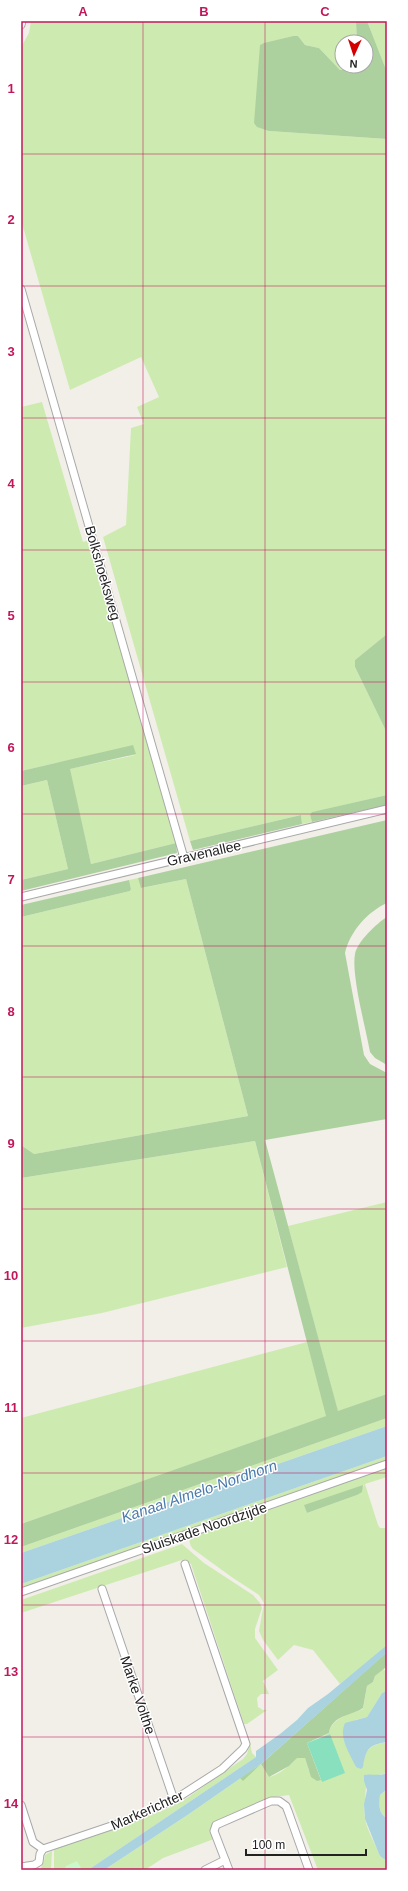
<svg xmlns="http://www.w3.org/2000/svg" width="408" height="1891" viewBox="0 0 408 1891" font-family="Arial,sans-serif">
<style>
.grass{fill:#cdebb0;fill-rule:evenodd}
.forest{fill:#add19e}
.park{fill:#c8facc}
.pitch{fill:#88e0be}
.water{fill:#aad3df}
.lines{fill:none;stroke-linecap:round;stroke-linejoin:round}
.street-casing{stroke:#a9a9a9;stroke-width:9}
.street{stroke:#fff;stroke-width:7}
.grid{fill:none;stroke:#c2185b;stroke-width:1;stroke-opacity:0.55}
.labels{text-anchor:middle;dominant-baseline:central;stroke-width:3;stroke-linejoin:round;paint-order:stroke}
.street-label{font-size:14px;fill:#222;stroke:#fff}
.water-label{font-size:15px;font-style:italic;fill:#4a7aab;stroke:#fff}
.neatline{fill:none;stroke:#c2185b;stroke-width:1.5}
.grid-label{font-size:13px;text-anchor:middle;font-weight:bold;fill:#c2185b}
</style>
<rect width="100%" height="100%" fill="#f2efe9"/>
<g class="grass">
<polygon points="31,21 358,21 356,22 357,42 342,42 342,66 355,66 350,70 340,70 319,48 305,45 298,36 293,36 260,45 269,131 387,139 387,634 355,660 355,667 387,733 387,795 313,812 310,815 312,822 302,824 301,815 190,841 103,537 126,525 131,428 144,424 137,407 159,397 141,357 70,390 21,220 21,47 29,33"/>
<polygon points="367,21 387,21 387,72"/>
<polygon points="42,402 83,542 89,540 176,843 91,864 69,769 136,755 55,763 21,771 21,407"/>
<polygon points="47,780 68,869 21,880 21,786"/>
<polygon points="138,878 142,888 186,879 248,1116 34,1154 21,1145 21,917 130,891 131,889 129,880"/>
<polygon points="255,1141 287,1267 102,1313 21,1328 21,1178"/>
<polygon points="387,1202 387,1394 338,1412 288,1226"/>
<polygon points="307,1342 327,1416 21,1524 21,1418"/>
<polygon points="387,1418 387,1426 21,1553 21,1547"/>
<polygon points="387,1456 387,1460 21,1589 21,1584"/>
<path d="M387 1467V1477L365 1484 378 1525 380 1528H387V1645L371 1660 340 1684 313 1650 294 1645 278 1660 263 1640 259 1631 264 1603 259 1595 233 1578 193 1549C189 1544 189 1541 191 1535ZM364 1485 357 1495 307 1513 305 1505Z"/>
<polygon points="182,1544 204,1563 253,1595 260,1603 262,1608 255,1629 255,1638 278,1670 263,1681 269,1694 261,1694 257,1698 258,1707 263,1710 267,1710 247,1724 244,1724 191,1564 185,1559 21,1613 21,1600"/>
<path d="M383 1669 387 1672V1691L382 1693 367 1717 355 1720 343 1729V1735L356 1767 364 1763C363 1748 375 1744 387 1742V1773L366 1778C367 1791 363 1805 365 1819 367 1830 375 1843 379 1854L381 1857 387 1861V1870H318L289 1795 275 1797 219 1819 215 1822 214 1839 163 1858 145 1870H104L189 1814 261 1764 269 1777C278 1775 292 1765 297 1757L305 1758 309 1771 321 1779 322 1782 330 1734 319 1738 329 1733C332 1717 351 1714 363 1709L367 1686 373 1682 375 1676Z"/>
<polygon points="250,1743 252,1753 256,1757 88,1870 54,1870 54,1849 154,1814 171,1807 184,1800 243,1759 247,1754"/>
<path d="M387 1789V1818C378 1813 379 1804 380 1795Z"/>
<polygon points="52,1851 51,1870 40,1870 44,1861 45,1855"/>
</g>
<g class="forest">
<polygon points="358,21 367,21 387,72 387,139 269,131 257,127 254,123 260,45 264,43 293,36 298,36 305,45 319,48 340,70 350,70 355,66 366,66 366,42 357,42 356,22"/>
<polygon points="387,634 387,733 355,667 355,660"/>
<polygon points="133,745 136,754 70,769 91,864 176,843 177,853 21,891 21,880 68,869 47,780 21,786 21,771"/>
<polygon points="387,795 387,805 312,822 310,815 312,812"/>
<polygon points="301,815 302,824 193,850 190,841"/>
<path d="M387 820V903C367 912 350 932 345 953L364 1055 370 1064 387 1073V1119L265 1140 338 1411 387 1394V1418L21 1547V1524L326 1416 255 1141 21 1178V1145L34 1154 248 1116 186 879 141 888 138 878Z"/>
<polygon points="129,880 131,889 130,891 21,917 21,905"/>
<path d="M387 917V1065L375 1058 370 1052C366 1029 351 975 355 954 357 942 377 923 387 917Z"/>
<polygon points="363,1485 362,1492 357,1495 307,1513 304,1505"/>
<path d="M387 1652V1662L385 1668 375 1676 373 1682 367 1686 363 1708C351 1716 332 1715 329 1733L307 1743 321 1780 317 1781 311 1777 305 1758H297L289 1766 269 1777 261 1764 243 1781 240 1778 261 1764Z"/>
</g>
<polygon class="park" points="77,1861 81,1868 77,1870 64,1870 66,1866"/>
<polygon class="pitch" points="330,1734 345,1773 322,1782 307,1743"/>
<g class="water">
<polygon points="387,1426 387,1456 21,1584 21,1553"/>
<polygon points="387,1645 387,1652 382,1657 261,1764 189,1814 104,1870 88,1870 256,1757 256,1751 280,1734 297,1720 308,1708 328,1694"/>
<path d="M387 1691V1742C367 1745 366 1750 363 1767L361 1769 356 1767C350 1754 338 1737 345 1723L367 1717 382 1693Z"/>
<path d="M387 1773V1789L380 1795C379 1804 378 1813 387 1818V1861L381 1857 379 1854 365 1819 364 1804 367 1790 364 1781V1775C372 1773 377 1777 387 1773Z"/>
</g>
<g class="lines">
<defs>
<g id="street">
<polyline points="21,25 22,21"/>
<polyline points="21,289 184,858"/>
<polyline points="21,897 387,809"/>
<polyline points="102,1589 174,1800"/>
<polyline points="21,1592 387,1464"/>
<polyline points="21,1805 33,1842 43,1849"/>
<polyline points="21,1867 34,1865 39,1862 40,1854 43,1849 126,1821 174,1800 222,1769 243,1749 246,1744 185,1564"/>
<polyline points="205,1870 225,1860"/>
<polyline points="229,1870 214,1831 216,1825 271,1801 279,1801 286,1806 288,1811 309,1870"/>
</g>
</defs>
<use href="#street" class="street-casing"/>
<use href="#street" class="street"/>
</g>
<path class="grid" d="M143 21V1870M265 21V1870M21 154H387M21 286H387M21 418H387M21 550H387M21 682H387M21 814H387M21 946H387M21 1077H387M21 1209H387M21 1341H387M21 1473H387M21 1605H387M21 1737H387"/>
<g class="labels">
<g class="street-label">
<text transform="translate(103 573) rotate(74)">Bolkshoeksweg</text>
<text transform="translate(204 853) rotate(-13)">Gravenallee</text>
<text transform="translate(204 1528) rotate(-19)">Sluiskade Noordzijde</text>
<text transform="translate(138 1695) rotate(71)">Marke Volthe</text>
<text transform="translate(147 1810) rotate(-24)">Markerichter</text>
</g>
<g class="water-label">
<text transform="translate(199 1491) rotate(-19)">Kanaal Almelo-Nordhorn</text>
</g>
</g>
<rect width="408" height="1891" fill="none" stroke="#ffffff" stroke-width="44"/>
<g transform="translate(354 54) rotate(183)"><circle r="19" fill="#ffffff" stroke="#a7a7a7"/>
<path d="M0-3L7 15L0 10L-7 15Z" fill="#d40000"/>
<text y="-6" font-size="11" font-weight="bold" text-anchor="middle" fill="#222222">N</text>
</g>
<path d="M246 1849v6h120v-6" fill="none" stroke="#222222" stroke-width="2"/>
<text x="252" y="1849" font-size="12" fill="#222222" stroke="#ffffff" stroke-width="3" paint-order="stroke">100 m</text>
<rect x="22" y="22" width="364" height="1847" class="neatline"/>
<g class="grid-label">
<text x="83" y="16">A</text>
<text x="204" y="16">B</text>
<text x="325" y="16">C</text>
<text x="11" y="93">1</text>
<text x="11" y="224">2</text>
<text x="11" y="356">3</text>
<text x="11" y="488">4</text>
<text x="11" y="620">5</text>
<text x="11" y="752">6</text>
<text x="11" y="884">7</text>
<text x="11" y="1016">8</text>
<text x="11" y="1148">9</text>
<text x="11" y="1280">10</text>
<text x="11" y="1412">11</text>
<text x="11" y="1544">12</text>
<text x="11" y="1676">13</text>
<text x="11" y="1808">14</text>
</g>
</svg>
